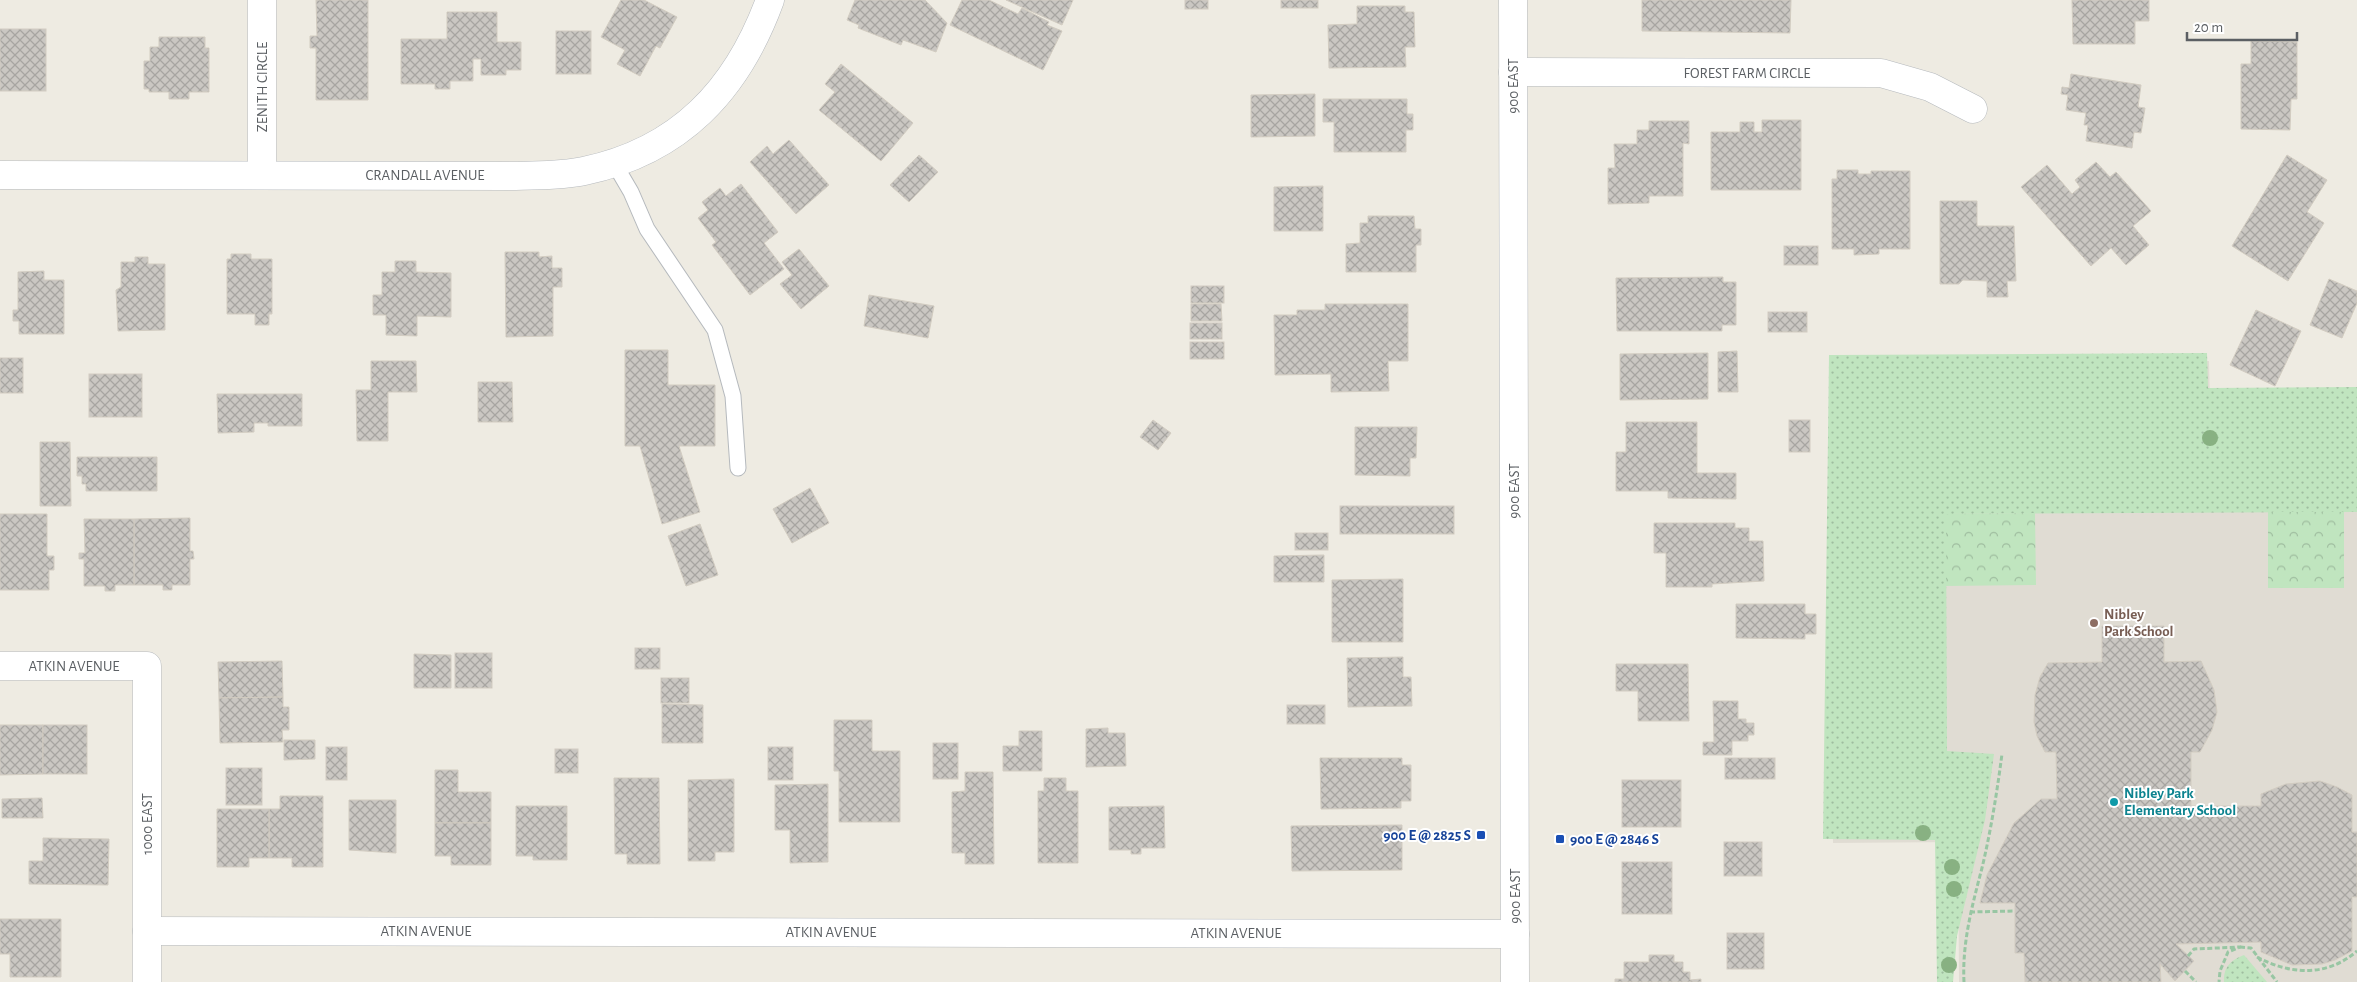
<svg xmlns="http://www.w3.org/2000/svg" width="2357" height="982" viewBox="0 0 2357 982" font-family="'Alegreya Sans',sans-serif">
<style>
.education{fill:#e0dcd3}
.grass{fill:url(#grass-dots)}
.park{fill:url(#park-crowns)}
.building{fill:url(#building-cross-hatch);stroke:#d2ccc1}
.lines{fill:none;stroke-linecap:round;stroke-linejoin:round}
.service-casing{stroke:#b5b9bd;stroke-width:17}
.minor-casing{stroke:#b5b9bd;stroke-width:29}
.tertiary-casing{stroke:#b5b9bd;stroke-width:29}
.path{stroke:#98c6a3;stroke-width:3;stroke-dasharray:5 2.5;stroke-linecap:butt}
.service{stroke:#fff;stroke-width:15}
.minor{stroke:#fff;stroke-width:28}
.tertiary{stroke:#fff;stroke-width:28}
.tree{fill:#88b182}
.education-dot{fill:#8d6e63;stroke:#fff;stroke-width:2}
.culture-dot{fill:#0f9aa8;stroke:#fff;stroke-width:2}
.transit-dot{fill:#1a4fb4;stroke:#fff;stroke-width:2}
.labels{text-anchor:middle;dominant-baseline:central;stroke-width:4;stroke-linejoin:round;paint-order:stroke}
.street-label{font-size:15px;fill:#5b5f63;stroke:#fff}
.education-label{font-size:15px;font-weight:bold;fill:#785e54;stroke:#fff;text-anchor:start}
.culture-label{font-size:15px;font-weight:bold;fill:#0d838f;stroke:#fff;text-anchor:start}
.transit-label{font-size:15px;font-weight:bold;fill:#164399;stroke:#fff;text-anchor:end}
</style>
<defs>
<pattern id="grass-dots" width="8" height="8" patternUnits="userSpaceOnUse" patternTransform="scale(1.25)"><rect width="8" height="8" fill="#c0e5bf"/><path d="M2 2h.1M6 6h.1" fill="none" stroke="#9fbd9f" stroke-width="1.8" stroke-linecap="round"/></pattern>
<pattern id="park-crowns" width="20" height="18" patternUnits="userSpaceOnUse" patternTransform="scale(1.25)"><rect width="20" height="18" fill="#c0e5bf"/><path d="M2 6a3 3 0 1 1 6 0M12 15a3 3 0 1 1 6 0" fill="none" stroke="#9fbd9f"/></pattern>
<pattern id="building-cross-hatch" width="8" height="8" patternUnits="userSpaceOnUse" patternTransform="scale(1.25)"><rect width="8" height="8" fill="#cac7c2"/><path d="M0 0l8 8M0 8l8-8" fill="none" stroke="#a7a5a1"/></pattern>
</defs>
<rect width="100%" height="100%" fill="#eeebe2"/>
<polygon class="education" points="2209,361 2210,403 2357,402 2357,982 1959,982 1958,842 1833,843 1830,364"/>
<g class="grass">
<polygon points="2207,353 2208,388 2357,387 2357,512 1946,514 1947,751 1994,754 1985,820 1957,936 1953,982 1937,982 1935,840 1823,839 1829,355"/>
<path d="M2244 955 2267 982H2224C2223 967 2231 960 2244 955Z"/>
</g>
<g class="park">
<rect x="2268" y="512" width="76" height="76"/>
<polygon points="2035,513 2036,585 1946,586 1946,514"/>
</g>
<g class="building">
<polygon points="316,0 368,0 368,100 316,100 316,48 310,48 310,36 317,36"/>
<polygon points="621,0 644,0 677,17 660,48 656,46 640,76 617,64 625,50 601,37"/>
<polygon points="855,0 925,0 947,23 936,52 903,40 901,45 858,28 859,25 847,20"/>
<polygon points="962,0 989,0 1018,14 1022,8 1049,22 1047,25 1062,31 1043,70 950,25"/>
<polygon points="1006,0 1073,0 1062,25"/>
<rect x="1185" y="0" width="23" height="9"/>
<rect x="1281" y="0" width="37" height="8"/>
<polygon points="1642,0 1791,0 1790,33 1642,31"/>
<polygon points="2072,0 2149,0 2149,21 2135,21 2135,44 2073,44"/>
<polygon points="1357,6 1405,6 1405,12 1414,12 1415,47 1405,47 1406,67 1329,68 1328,25 1357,24"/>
<polygon points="447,12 497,12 497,42 521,42 521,70 506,70 506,75 481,75 481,59 473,59 473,81 450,81 450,89 435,89 435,84 401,84 401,39 447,39"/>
<rect x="0" y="29" width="46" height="62"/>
<rect x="556" y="31" width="35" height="43"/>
<polygon points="159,37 205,37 205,48 209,48 209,92 189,92 189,99 169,99 169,92 149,92 149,89 144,89 144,61 150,61 150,47 159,47"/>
<polygon points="2251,41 2297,42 2297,99 2291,99 2290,130 2241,129 2241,64 2251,64"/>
<polygon points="841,64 913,123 881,161 819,110 835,92 825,84"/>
<polygon points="2071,74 2141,85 2138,107 2145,108 2141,133 2134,132 2132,148 2086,141 2088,125 2084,125 2086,113 2066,110 2068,95 2061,94 2062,87 2069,88"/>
<polygon points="1315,94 1315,136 1251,137 1251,95"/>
<polygon points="1323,99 1407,99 1407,114 1413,114 1413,130 1406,130 1406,152 1334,152 1334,122 1323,122"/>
<polygon points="1762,120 1801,120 1801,190 1711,190 1711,132 1740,132 1740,122 1754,122 1754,132 1762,132"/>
<polygon points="1649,121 1689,121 1689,144 1683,143 1683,196 1649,196 1649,203 1608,204 1608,168 1615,168 1614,144 1637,144 1637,130 1649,130"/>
<polygon points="789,140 829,185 796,214 750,162 767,146 773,154"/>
<polygon points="919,155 938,172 909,202 890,185"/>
<polygon points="2287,155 2327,180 2307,212 2324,223 2288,281 2232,246"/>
<polygon points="2096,162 2110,177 2116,172 2151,211 2133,226 2149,245 2126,265 2111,248 2091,266 2021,187 2047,165 2072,194 2080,187 2075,180"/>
<polygon points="1837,170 1858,170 1858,174 1871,174 1871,171 1910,171 1910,249 1879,249 1879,254 1854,255 1854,249 1832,249 1832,179 1837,179"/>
<polygon points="741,184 778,232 764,243 784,269 750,295 712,245 716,242 698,218 708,210 702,202 720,188 726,196"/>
<polygon points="1323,186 1323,231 1274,231 1274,187"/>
<polygon points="1940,201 1977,201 1977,226 2014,226 2016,281 2007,281 2008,297 1987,297 1987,281 1963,280 1959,284 1940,284"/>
<polygon points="1368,216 1414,216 1415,229 1421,229 1421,245 1416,245 1416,272 1346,272 1346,244 1360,243 1360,223 1368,223"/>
<rect x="1784" y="246" width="34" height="19"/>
<polygon points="799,249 829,286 801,309 780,284 792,275 782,262"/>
<polygon points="505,252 539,252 539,257 552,256 552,268 562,268 562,287 553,287 553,336 506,337"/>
<polygon points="231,254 251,254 251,259 272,259 272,314 269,314 269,325 255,325 255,314 227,314 227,259 231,259"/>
<polygon points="135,257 148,257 148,264 165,264 165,330 118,331 116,290 121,287 121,262 135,262"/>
<polygon points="395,261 416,261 416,272 451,273 451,317 417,316 417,336 386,335 386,315 373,315 373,295 382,295 382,272 395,272"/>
<polygon points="44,271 44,280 64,280 64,334 19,334 19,321 13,321 13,310 18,310 18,272"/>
<polygon points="1723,277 1723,282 1736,282 1736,325 1722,325 1722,331 1617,331 1616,278"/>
<polygon points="2329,279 2357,291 2357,303 2342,338 2310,325"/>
<rect x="1191" y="286" width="33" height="17"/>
<polygon points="869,295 934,306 928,338 864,326"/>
<polygon points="1191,304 1221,304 1222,321 1191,321"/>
<polygon points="1325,304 1408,304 1408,361 1388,361 1389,391 1331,392 1331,374 1275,375 1274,315 1297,315 1297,310 1325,310"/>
<polygon points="2256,310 2301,331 2275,386 2230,365"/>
<rect x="1768" y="312" width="39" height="20"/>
<rect x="1190" y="323" width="32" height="16"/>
<rect x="1190" y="342" width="34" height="17"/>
<polygon points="625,350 668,350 668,385 715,385 715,446 679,446 700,512 662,524 640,446 625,446"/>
<polygon points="1737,351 1738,392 1718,392 1718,352"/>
<polygon points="1708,353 1708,399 1620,400 1620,354"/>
<rect x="0" y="358" width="23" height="35"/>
<polygon points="371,361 416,361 417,392 388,392 388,441 357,441 356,390 371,390"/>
<rect x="89" y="374" width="53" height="43"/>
<polygon points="478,382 512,382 513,422 478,422"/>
<polygon points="217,394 302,394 302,426 268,426 268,423 254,423 254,432 218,433"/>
<polygon points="1153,420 1171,433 1158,450 1140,437"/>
<rect x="1789" y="420" width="21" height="32"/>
<polygon points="1626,422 1697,422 1697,473 1736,473 1736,499 1668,498 1668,491 1616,491 1616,452 1626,452"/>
<polygon points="1355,427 1417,427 1416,458 1410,458 1410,476 1355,475"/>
<polygon points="40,442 70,442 71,506 40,506"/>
<polygon points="77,457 157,457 157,491 86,491 86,484 82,484 82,476 77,476"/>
<polygon points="810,488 829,523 792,543 773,509"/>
<rect x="1340" y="506" width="114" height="28"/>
<polygon points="0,514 47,514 47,556 54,556 54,570 49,570 49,590 0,590"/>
<polygon points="190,518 190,551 193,551 194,559 190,559 190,585 172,585 172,590 163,590 163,585 134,585 134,519"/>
<polygon points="84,519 134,519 134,585 115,585 115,591 105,591 105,586 84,586 84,559 79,559 79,553 85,553"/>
<polygon points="1654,523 1735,523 1735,528 1749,528 1749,541 1763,541 1764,581 1712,584 1712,587 1666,587 1666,553 1654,553"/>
<polygon points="700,524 718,575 686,586 668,536"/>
<rect x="1295" y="533" width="33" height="17"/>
<polygon points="1324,555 1324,582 1274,582 1274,556"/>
<polygon points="1403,579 1403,642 1332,642 1332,580"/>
<polygon points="1736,604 1805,604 1805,614 1816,614 1816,634 1805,634 1805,639 1736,638"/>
<polygon points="2102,626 2164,626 2164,662 2201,661 2214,690 2217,712 2212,730 2200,752 2191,752 2191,806 2261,806 2261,794 2286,784 2320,781 2337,787 2352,795 2352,832 2357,832 2357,897 2352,897 2352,951 2335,960 2322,964 2292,965 2261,952 2261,942 2176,944 2194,961 2175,981 2160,964 2161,982 2025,982 2024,953 2015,953 2015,903 1980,903 1987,875 2014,823 2041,799 2057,799 2056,752 2045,752 2037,736 2034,722 2035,695 2040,677 2048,663 2102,662"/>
<rect x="635" y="648" width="25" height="21"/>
<rect x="455" y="653" width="37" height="35"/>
<polygon points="414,654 451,655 451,688 414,688"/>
<polygon points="1403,657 1403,677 1411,677 1412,706 1348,707 1347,658"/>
<polygon points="282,661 283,697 219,698 218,662"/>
<polygon points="1616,664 1688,664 1689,721 1638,721 1638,691 1616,691"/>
<rect x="661" y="678" width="28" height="25"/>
<polygon points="283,697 283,707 289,707 289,730 282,730 283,742 220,743 219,698"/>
<polygon points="1713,701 1738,701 1738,719 1746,719 1746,723 1754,723 1754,735 1748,735 1748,741 1732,741 1732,755 1703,755 1703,742 1714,742"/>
<polygon points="662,704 703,705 703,743 662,743"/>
<rect x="1287" y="705" width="38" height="19"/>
<polygon points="834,720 872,720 872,751 900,751 900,822 839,822 839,771 834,771"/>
<polygon points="0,725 43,725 43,774 0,775"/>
<rect x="43" y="725" width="44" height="49"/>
<polygon points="1108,728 1108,733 1125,733 1126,766 1086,767 1086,729"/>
<polygon points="1019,731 1042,731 1042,771 1003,771 1003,746 1019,746"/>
<polygon points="284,740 315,740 315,759 284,760"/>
<rect x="933" y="743" width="25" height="36"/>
<rect x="326" y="747" width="21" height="33"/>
<rect x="768" y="747" width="25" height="33"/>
<rect x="555" y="749" width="23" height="24"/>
<polygon points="1320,758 1402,758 1402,765 1411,765 1411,801 1401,801 1401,808 1321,809"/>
<rect x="1725" y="758" width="50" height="21"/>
<rect x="226" y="768" width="36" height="37"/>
<polygon points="435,770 458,770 458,792 491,792 491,823 435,823"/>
<polygon points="965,772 993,772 994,864 965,864 965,853 952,853 952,792 965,791"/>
<polygon points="614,778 659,778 660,864 627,864 627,854 615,854"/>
<polygon points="1044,778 1066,778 1066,791 1078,791 1078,863 1038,863 1038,791 1044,791"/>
<polygon points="734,779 734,852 715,852 715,861 688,861 688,780"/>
<rect x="1622" y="780" width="59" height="47"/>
<polygon points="828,784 828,862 790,863 790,830 775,830 775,785"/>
<polygon points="280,796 323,796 323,867 292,867 292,858 269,858 269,809 280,809"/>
<polygon points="42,798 43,818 2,818 2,799"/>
<polygon points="349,800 396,800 396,853 349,850"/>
<polygon points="516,806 567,806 567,860 533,860 533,856 516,856"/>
<polygon points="1164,806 1165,848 1141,848 1141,854 1131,854 1131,850 1109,850 1109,807"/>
<polygon points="217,809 269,809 269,858 249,858 249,867 217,867"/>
<polygon points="435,823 491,823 491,865 451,865 451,856 435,856"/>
<polygon points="1402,825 1402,870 1292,871 1291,826"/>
<polygon points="43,838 109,839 108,885 29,884 29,861 43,861"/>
<rect x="1724" y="842" width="38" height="34"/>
<rect x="1622" y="862" width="50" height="52"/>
<polygon points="0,919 61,919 61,977 10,977 10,954 0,954"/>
<rect x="1727" y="933" width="37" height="36"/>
<polygon points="1649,955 1674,955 1674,962 1683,962 1683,972 1690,972 1690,980 1701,979 1701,982 1615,982 1615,979 1624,979 1624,962 1649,962"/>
</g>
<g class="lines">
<defs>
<polyline id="service" points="614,163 631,192 647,229 715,330 733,396 738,468"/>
<g id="minor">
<polyline points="262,0 262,175"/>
<polyline points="1513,72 1881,73 1930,87 1973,109"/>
<path d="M0 175 515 176C538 175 561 176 584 171 680 151 737 90 770 0"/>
<polyline points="0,666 147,666 147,982"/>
<polyline points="147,931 1515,934"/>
</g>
<polyline id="tertiary" points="1513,0 1515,982"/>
</defs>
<use href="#service" class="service-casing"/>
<use href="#minor" class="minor-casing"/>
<use href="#tertiary" class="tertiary-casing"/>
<g class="path">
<polyline points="1970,912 2015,911"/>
<polyline points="2240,947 2251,948 2277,982"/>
<polyline points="2188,956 2194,949 2240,947 2228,952 2220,971 2219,982"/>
<path d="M2257 957C2291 975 2327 977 2357 951"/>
<polyline points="2185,971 2196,982"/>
<path d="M1964 982C1962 943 1972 906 1982 868 1991 830 1997 792 2002 754"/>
</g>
<use href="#service" class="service"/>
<use href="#minor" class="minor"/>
<use href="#tertiary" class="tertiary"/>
</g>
<g class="tree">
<circle cx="2210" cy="438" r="8"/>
<circle cx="1923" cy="833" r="8"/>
<circle cx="1952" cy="867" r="8"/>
<circle cx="1954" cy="889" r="8"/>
<circle cx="1949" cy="965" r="8"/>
</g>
<circle class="education-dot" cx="2094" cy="623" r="5"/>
<circle class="culture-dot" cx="2114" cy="802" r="5"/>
<g class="transit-dot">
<rect x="1476" y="830" width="10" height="10" rx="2.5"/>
<rect x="1555" y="834" width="10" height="10" rx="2.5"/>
</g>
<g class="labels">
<g class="street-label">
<text x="1747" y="73">FOREST FARM CIRCLE</text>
<text transform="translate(1513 86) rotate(-90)">900 EAST</text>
<text transform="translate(262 87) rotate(-90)">ZENITH CIRCLE</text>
<text x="425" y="175">CRANDALL AVENUE</text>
<text transform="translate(1514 491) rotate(-90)">900 EAST</text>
<text x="74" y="666">ATKIN AVENUE</text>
<text transform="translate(147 824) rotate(-90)">1000 EAST</text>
<text transform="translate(1515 896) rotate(-90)">900 EAST</text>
<text x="426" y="931">ATKIN AVENUE</text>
<text x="831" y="932">ATKIN AVENUE</text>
<text x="1236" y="933">ATKIN AVENUE</text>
</g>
<g class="education-label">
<text x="2104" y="614">Nibley<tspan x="2104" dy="17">Park School</tspan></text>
</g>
<g class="culture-label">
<text x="2124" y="793">Nibley Park<tspan x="2124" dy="17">Elementary School</tspan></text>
</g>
<g class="transit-label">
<text x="1471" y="835">900 E @ 2825 S</text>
<text x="1570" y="839" text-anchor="start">900 E @ 2846 S</text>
</g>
</g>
<path d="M2187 32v8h110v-8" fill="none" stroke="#5b5f63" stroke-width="2.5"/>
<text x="2194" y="32" font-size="15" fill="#5b5f63" stroke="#ffffff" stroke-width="4" paint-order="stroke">20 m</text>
</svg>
